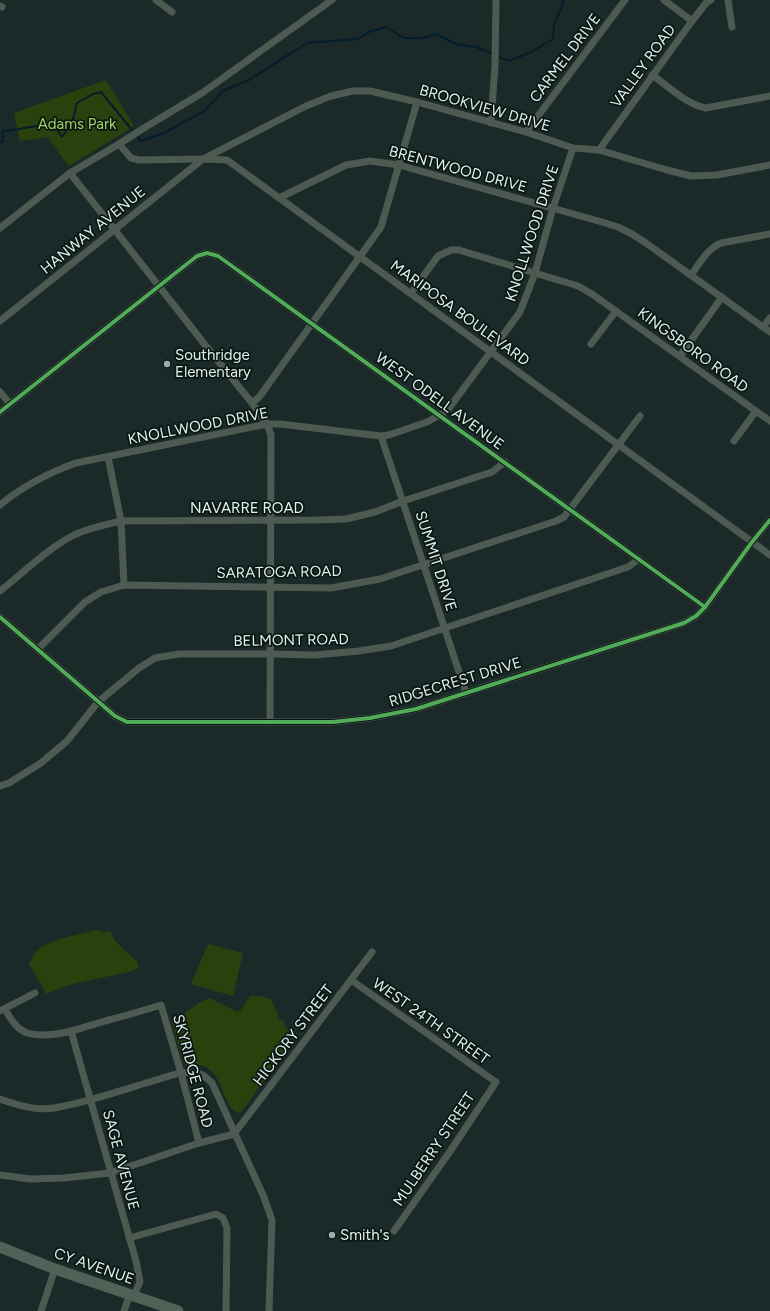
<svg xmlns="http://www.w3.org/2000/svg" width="770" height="1311" viewBox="0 0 770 1311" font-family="Figtree,sans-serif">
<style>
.green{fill:#2b410d}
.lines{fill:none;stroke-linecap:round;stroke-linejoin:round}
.stream{stroke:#021e2d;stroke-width:2}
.minor{stroke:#4c5a52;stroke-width:7}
.primary{stroke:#506158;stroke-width:11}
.cycleway-casing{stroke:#0a1613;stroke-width:6}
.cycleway{stroke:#51ab58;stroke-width:4}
.poi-dot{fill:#9baba8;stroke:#0a1613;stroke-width:1.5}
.labels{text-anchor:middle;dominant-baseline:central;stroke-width:3.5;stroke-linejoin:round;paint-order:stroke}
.street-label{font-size:15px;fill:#e0f0ed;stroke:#0a1613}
.park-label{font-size:15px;fill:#a0d361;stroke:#0a1613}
.poi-label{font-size:15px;fill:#e0f0ed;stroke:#0a1613;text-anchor:start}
</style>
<rect width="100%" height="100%" fill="#1b2a28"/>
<g class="green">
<polygon points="106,80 134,126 69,166 47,137 20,141 14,113"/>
<path d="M97 930 104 932 110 931 114 940 138 963V968L129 972 72 984 46 994 40 982 29 964C32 958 34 952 40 948 52 939 81 934 97 930Z"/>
<polygon points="208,944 243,953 233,996 191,984"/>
<path d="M250 996H259L271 999 280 1020 283 1021 293 1042 241 1112 238 1113C221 1105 225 1076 204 1066 198 1064 191 1065 185 1065L183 1062 172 1022 202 1001 210 998 237 1012 241 1010Z"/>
</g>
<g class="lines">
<g class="stream">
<polyline points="497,56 509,61 531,52 553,39 554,24 562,6 563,0"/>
<polyline points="0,142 3,141 2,132 53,123 62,137 72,123 77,103 93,94 101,92 141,141 164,133 204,111 223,91 249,80 307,43 358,39 369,32 386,27 404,38 423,38 436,34 456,44 476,47 493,54"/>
</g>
<g class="minor">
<polyline points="156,0 172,12"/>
<polyline points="664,0 692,21"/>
<polyline points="728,0 732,27"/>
<polyline points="0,6 2,7"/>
<path d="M652 75C668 86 687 105 706 108L770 96"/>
<polyline points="491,123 495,65 496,0"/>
<polyline points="526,132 625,0"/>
<polyline points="119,144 131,158 139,160 203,159 227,160 770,555"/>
<polyline points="599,150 692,21 706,3 711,0"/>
<polyline points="70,173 206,346 252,403 267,424 271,435 270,722"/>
<polyline points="279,198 346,165 370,161 399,165 602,222 618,227 632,234 646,243 770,332"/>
<polyline points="0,228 70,173 119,144 144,128 202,93 332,0"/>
<path d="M691 275C700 263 707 249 721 243L770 234"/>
<polyline points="411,293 438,256 451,250 459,250 578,286 592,294 770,421"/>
<polyline points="0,321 203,159 306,106 331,96 353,91 370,91 417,102 526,132 573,148 599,150 667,170 691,176 717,175 770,165"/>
<polyline points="763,327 770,318"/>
<polyline points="591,344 616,311"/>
<polyline points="680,356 722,297"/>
<polyline points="0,392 10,404"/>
<polyline points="252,403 260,396 381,227 417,102"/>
<polyline points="0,412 197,256 207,253 218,256 705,607"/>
<polyline points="381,436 466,693"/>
<polyline points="734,441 756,411"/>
<polyline points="108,457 121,521 124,585"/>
<path d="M0 505C23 486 48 473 76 463L267 424H280L381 436 389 435 427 422 447 411 520 312 535 273 553 208 573 148"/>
<path d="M0 591C24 572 47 549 74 535 89 528 105 525 121 521L318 520 346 519 375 512 403 501 492 472 505 462"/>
<polyline points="0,617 115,716 127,722 333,722 370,718 416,709 684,623 696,616 705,607 752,542 770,520"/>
<polyline points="38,649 85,602 101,592 124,585 331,588 380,579 556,521 564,517 640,416"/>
<polyline points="0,786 9,783 41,763 67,741 98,702 139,668 155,658 179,654 271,654 315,655 359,651 391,646 628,567 639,559"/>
<polyline points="351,980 496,1082 451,1150 394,1231"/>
<path d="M5 1009C10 1018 16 1029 27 1033 52 1040 81 1028 105 1021 124 1016 142 1011 161 1005L181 1073 199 1143"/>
<polyline points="0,1011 35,993"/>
<polyline points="71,1031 136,1261 140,1282 134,1295"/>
<path d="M0 1099C17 1105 36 1111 54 1108 85 1103 116 1092 146 1083 162 1079 180 1070 197 1073 203 1074 207 1078 212 1083L263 1195 272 1220 269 1311"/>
<polyline points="0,1175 30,1179 64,1178 110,1173 199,1143 234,1134 372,952"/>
<polyline points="129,1238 216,1214 223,1218 227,1228 226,1311"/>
<polyline points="41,1311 55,1269"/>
<polyline points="124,1311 130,1294"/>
</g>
<polyline class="primary" points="0,1247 55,1269 178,1311"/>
<defs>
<g id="cycleway">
<polyline points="0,412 197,256 207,253 218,256 705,607"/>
<polyline points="0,617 115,716 127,722 333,722 370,718 416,709 684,623 696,616 705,607 752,542 770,520"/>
</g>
</defs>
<use href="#cycleway" class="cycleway-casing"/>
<use href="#cycleway" class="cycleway"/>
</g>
<g class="poi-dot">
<circle cx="167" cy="364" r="4"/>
<circle cx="332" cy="1235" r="4"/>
</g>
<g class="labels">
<g class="street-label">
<text transform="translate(565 58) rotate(-53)">CARMEL DRIVE</text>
<text transform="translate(643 66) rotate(-54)">VALLEY ROAD</text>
<text transform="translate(485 108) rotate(16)">BROOKVIEW DRIVE</text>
<text transform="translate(458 169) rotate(15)">BRENTWOOD DRIVE</text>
<text transform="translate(93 230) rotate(-39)">HANWAY AVENUE</text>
<text transform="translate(532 233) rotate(-72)">KNOLLWOOD DRIVE</text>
<text transform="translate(460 313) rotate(36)">MARIPOSA BOULEVARD</text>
<text transform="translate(693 350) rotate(36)">KINGSBORO ROAD</text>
<text transform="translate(440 401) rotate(36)">WEST ODELL AVENUE</text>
<text transform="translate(198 426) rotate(-11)">KNOLLWOOD DRIVE</text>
<text x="247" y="508">NAVARRE ROAD</text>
<text transform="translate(436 561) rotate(72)">SUMMIT DRIVE</text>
<text transform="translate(279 572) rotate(-1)">SARATOGA ROAD</text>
<text transform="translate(291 640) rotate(-1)">BELMONT ROAD</text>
<text transform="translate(455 682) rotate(-17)">RIDGECREST DRIVE</text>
<text transform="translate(431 1021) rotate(35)">WEST 24TH STREET</text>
<text transform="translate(293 1035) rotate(-53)">HICKORY STREET</text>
<text transform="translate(193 1071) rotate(75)">SKYRIDGE ROAD</text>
<text transform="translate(434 1149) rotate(-56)">MULBERRY STREET</text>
<text transform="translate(121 1160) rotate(75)">SAGE AVENUE</text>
<text transform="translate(94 1266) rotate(19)">CY AVENUE</text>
</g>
<g class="park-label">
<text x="77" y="124">Adams Park</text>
</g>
<g class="poi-label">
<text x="175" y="355">Southridge<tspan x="175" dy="17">Elementary</tspan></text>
<text x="340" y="1235">Smith's</text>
</g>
</g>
</svg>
